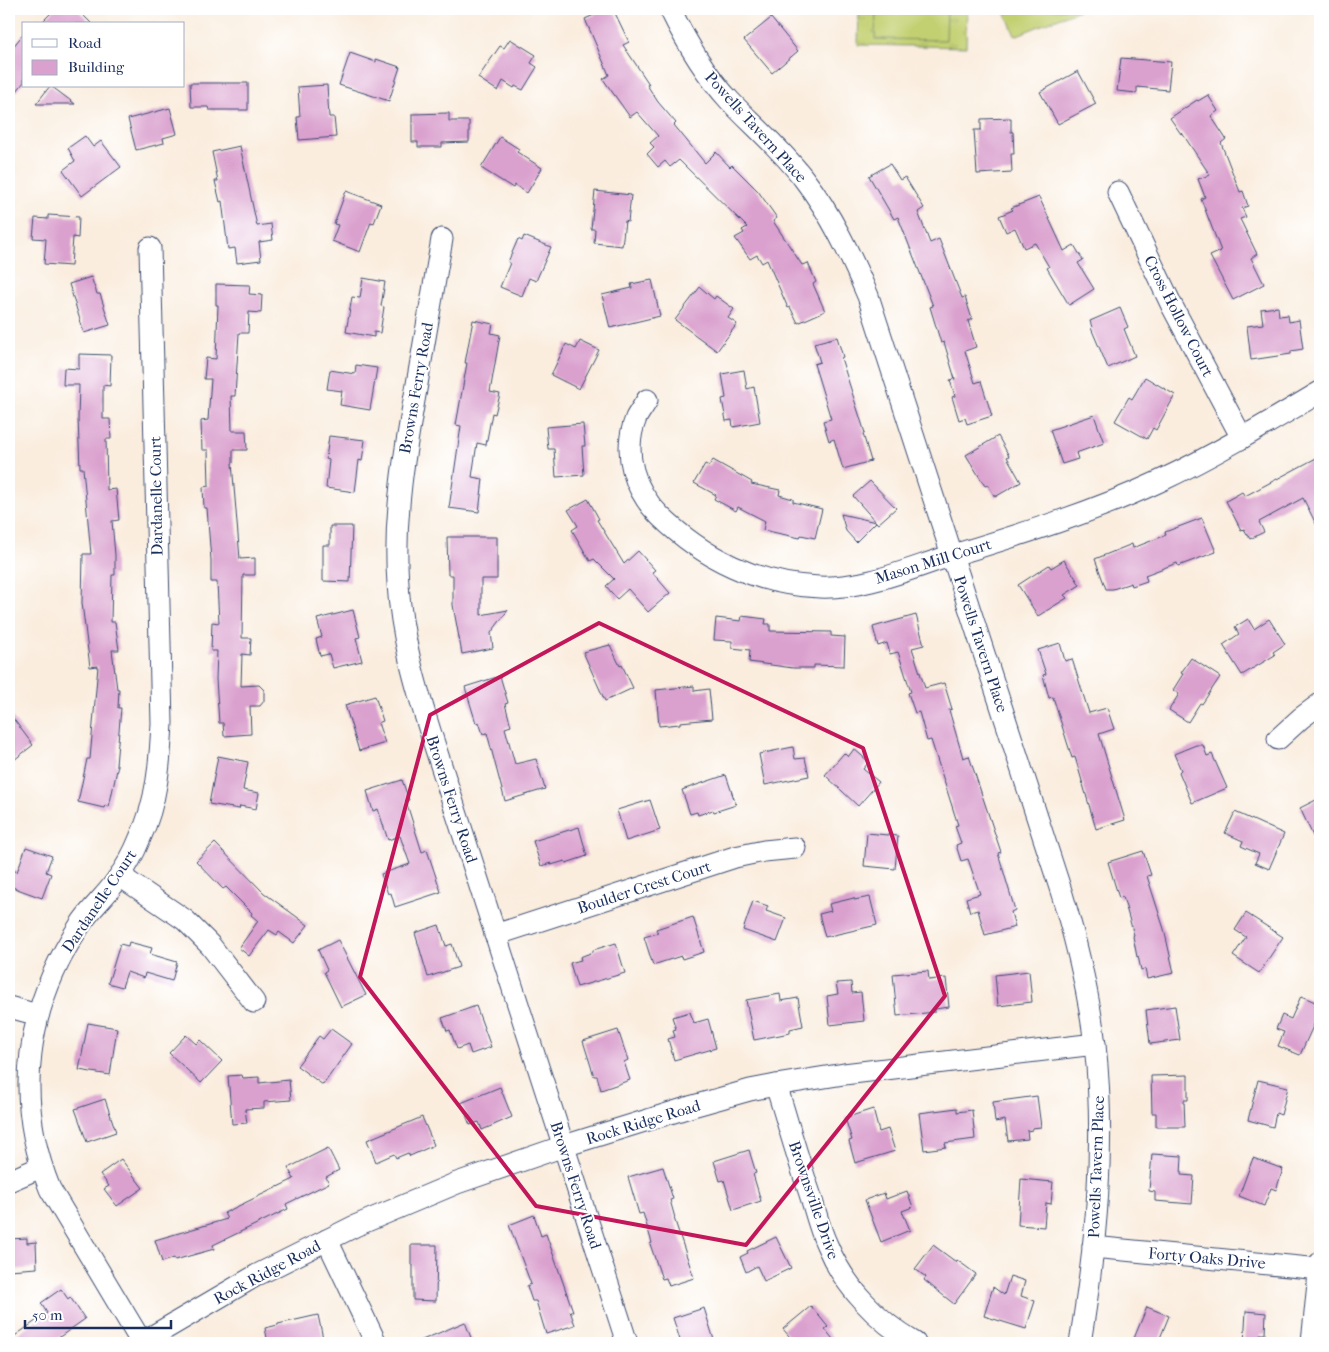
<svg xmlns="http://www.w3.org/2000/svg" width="1329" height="1352" viewBox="0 0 1329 1352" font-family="'IM FELL French Canon',serif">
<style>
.grass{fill:url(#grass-tufts);stroke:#6f8068}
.pitch{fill:#c3d071;stroke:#6f8068}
.building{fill:#daa1cf}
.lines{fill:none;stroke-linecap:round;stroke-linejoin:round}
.minor-casing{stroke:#3c4c71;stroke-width:23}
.minor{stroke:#fff;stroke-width:21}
.marked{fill:none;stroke:#c2185b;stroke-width:4;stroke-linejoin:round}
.labels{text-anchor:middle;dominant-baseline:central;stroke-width:4;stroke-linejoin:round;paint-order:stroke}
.street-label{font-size:16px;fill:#1b2f5e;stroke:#fff}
</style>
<defs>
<pattern id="grass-tufts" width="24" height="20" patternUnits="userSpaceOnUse" patternTransform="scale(1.25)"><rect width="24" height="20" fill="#c3d071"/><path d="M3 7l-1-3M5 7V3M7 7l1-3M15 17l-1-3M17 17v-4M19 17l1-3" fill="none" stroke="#a7b364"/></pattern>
</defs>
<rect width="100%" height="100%" fill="#fff"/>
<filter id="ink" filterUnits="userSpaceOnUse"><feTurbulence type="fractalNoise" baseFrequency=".02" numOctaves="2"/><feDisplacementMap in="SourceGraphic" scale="10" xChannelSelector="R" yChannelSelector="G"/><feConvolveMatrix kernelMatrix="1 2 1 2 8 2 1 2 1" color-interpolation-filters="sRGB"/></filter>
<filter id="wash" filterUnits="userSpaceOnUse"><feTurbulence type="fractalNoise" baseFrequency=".0096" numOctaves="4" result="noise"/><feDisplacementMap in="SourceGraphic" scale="20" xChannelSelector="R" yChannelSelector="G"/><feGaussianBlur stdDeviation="1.12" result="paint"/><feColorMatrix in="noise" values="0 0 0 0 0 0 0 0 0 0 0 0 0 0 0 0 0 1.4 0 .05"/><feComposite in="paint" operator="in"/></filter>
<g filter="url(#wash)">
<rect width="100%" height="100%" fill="#faedde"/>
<polygon class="grass" points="859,9 967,9 966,47 858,45"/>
<g class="pitch">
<polygon points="876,9 947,9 946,40 875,39"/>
<polygon points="1004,9 1081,9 1015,36"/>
</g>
<g id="blocks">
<g class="building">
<polygon points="55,9 77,9 92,24 40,24"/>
<polygon points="593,9 613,9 629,42 623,45 649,84 647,85 658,102 676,123 674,125 705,163 716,152 730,167 732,165 758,191 777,218 773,221 802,265 808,263 816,282 813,284 825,311 798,323 790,307 788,308 767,260 762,263 757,255 750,259 735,238 744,233 742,230 747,227 679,160 670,167 665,161 658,167 647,154 654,147 650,143 658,136 637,112 630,117 603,79 609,75 585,19 596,14"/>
<polygon points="771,18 798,51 772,73 744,40"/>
<polygon points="24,33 24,82 9,101 9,52"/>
<polygon points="510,39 536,55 531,63 537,67 523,90 515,86 514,88 503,81 498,91 478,78 500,46 504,48"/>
<polygon points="350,53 376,62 376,59 400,67 389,101 339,85"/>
<polygon points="1121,58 1171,62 1168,90 1137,87 1137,93 1117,91"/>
<polygon points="1078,71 1096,104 1058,124 1040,92"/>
<polygon points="190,83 248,83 248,110 209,110 208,107 191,107"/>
<polygon points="327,85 329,117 334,117 336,137 299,140 297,117 300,117 298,87"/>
<polygon points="50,86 51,86 75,104 36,104"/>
<polygon points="1208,95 1218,111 1211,116 1226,139 1221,143 1240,192 1243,191 1248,206 1242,208 1246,217 1240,219 1257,254 1251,258 1264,284 1233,300 1210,256 1221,251 1201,199 1205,197 1198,179 1210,175 1182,133 1181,134 1170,118 1197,100 1198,101"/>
<polygon points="170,108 177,134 163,138 164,143 136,150 128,119"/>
<polygon points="449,113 449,121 469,121 469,142 442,143 442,147 418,147 418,142 412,142 412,114"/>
<polygon points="1011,118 1011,132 1013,132 1014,154 1011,154 1012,172 977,174 974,130 981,130 981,119"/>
<polygon points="85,136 93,147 101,141 121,167 82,196 63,170 75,161 68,148"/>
<polygon points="500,137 519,149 517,152 542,168 527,193 515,185 513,188 481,168"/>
<polygon points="240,146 257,226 271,224 273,240 259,242 261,260 237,263 235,248 228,249 222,201 220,202 215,181 218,181 212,152"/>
<polygon points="890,164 900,180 905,177 924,208 918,212 930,243 939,239 962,298 965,297 972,319 968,321 976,347 965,351 975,383 981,381 992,416 967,424 965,418 959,420 952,397 955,396 950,380 955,379 944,342 941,343 930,307 933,306 898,217 894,219 869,176"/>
<polygon points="346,191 381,204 374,223 371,222 360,252 332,241 338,225 334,224"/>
<polygon points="595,191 631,195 628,222 625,221 622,246 594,243 595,229 591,229"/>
<polygon points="1039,197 1064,251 1074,245 1083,260 1078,263 1094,289 1069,305 1047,268 1049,267 1035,243 1024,248 1015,228 1006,232 999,216 1013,210 1011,208"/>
<polygon points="48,215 79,217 78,238 73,237 71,266 44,264 46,239 33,238 35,218 48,219"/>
<polygon points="524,236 551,247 536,281 529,278 522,296 500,287 510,263 508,262 518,239 522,241"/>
<polygon points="91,277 97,294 100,294 110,325 84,333 69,284"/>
<polygon points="363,278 385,282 381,306 384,307 380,333 374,332 374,337 346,332 352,297 360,298"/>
<polygon points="652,280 660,316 610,328 602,295 632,288 631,284"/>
<polygon points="216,284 250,285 249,294 262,295 261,313 249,312 248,333 239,333 235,396 231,396 232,431 246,431 247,450 233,450 233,463 232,463 240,559 255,558 255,575 243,575 242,638 251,638 250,655 242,654 241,686 259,685 264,690 264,701 260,706 250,706 251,734 224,736 223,723 219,723 216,679 217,651 211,651 212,622 219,623 217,582 211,582 211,560 207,508 204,508 203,487 209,486 208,450 202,450 201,421 208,420 211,379 204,379 206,358 216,359 218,305 216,305"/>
<polygon points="700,287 714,299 716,296 734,309 728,318 737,324 717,351 675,320"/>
<polygon points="1278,307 1279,316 1288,315 1289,322 1299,320 1303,349 1291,351 1291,354 1251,360 1247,326 1263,324 1261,309"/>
<polygon points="1120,308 1128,327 1124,329 1135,356 1108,368 1091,328 1092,327 1090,321"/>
<polygon points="473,320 493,324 491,333 500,335 490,392 500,394 495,414 492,413 486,445 477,443 472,477 483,479 479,512 449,508 461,426 456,425 467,363 465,363"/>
<polygon points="837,337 843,357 841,358 865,433 863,434 871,461 843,469 834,439 829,441 823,421 831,419 814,364 820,362 814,343"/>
<polygon points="580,341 599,350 579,389 551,375 566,344 576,349"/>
<polygon points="79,354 111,355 110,386 103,385 103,419 110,419 111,439 106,439 107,490 116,489 119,520 112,521 115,555 115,575 112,575 111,622 115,622 119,650 112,650 117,689 119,689 118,708 121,708 116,765 118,765 109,807 105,805 104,808 78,802 87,759 90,759 98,666 90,667 82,603 83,554 91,554 83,468 80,468 78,419 79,385 63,385 64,368 79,369"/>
<polygon points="356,365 377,368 370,410 340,405 342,391 327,389 330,370 355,374"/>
<polygon points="744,370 747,389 754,387 760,422 733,427 732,420 726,421 722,399 726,398 722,374"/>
<polygon points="1145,377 1175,395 1156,430 1153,428 1147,439 1115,421 1129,397 1132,399"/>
<polygon points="1094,415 1104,443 1076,453 1078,459 1062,464 1050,430"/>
<polygon points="583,424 585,446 582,446 584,475 556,477 554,449 548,449 546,427"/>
<polygon points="329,436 365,440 362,461 359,460 355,492 326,488 329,460 326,459"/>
<polygon points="998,436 1009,456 1007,457 1021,482 995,497 988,485 985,486 966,455"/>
<polygon points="1320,456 1320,532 1303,498 1259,522 1264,532 1250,539 1244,529 1241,530 1226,501 1242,492 1245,496"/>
<polygon points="713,460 752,482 751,484 780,490 779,495 793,499 793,502 822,509 815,538 801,535 800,538 763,530 765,521 738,507 736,511 714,499 716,495 694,483 705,464 709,466"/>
<polygon points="870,481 896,508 878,524 876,522 856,542 846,531 841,514 876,522 853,496"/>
<polygon points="588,499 599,519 597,520 624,564 638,551 655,570 652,572 670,593 648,612 628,589 617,599 606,586 614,579 594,559 590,561 572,530 578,526 568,510"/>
<polygon points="1202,518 1216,552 1178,566 1177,563 1145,575 1147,581 1132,586 1131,583 1113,589 1106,589 1095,559 1132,544 1133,548 1166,535 1165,532"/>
<polygon points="330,526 352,526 350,582 323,581 323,545 330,545"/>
<polygon points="447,537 497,537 497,579 481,579 481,615 508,610 491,633 493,648 462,654 453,605 453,575 448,575"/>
<polygon points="1064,560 1080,585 1064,595 1067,598 1038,616 1018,585 1049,565 1051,568"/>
<polygon points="353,610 360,637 356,638 362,661 333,668 329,654 320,656 316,639 322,637 317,619"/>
<polygon points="916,615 924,645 912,648 925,688 944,683 952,709 949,710 963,758 969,756 1001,852 998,853 1015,910 1011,912 1015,927 985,935 978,910 970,912 966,898 980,894 968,859 961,861 956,845 961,843 955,826 958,825 931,740 927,741 919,712 915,713 908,693 911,692 898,652 890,654 887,643 878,646 873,627"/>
<polygon points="742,616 766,619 765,624 770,624 770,631 831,632 831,636 845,637 844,666 814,665 814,668 793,668 749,662 750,650 732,648 732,641 714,640 716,618 741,621"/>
<polygon points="1248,619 1254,629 1269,619 1285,644 1273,652 1275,655 1242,675 1223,645 1239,634 1235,627"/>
<polygon points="1060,643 1065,661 1072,659 1089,713 1107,708 1114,729 1099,734 1125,820 1096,829 1075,757 1072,758 1053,697 1049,698 1043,675 1046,674 1038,650"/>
<polygon points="610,645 620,666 622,665 633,688 605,701 583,652"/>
<polygon points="1191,658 1220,677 1202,704 1200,703 1188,722 1169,710 1179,694 1173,690 1183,674 1181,673"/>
<polygon points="500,676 508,703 505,704 511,726 505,728 515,764 536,759 545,789 505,801 487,733 483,734 479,722 476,723 465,687"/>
<polygon points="694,686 694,691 709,689 712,719 680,722 680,724 659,726 656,690"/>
<polygon points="375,696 383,721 378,723 385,743 359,751 345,705"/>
<polygon points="9,713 33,745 9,764"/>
<polygon points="1196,745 1203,745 1207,756 1212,754 1227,788 1192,803 1179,772 1181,770 1174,754"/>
<polygon points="793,747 795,759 805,758 809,776 765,785 759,754"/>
<polygon points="854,749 869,762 863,769 879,782 858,806 825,775 844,753 848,757"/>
<polygon points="218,756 248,762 243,790 259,793 256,809 240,806 239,809 209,804"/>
<polygon points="726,775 736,805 714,812 713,810 698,815 697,812 690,814 682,790"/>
<polygon points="402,780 409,800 406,801 422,852 427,850 441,892 395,907 391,893 388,894 381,874 410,864 400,836 388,840 378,809 373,811 367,791"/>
<polygon points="1320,798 1320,851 1300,808"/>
<polygon points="650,800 660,830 626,841 617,810"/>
<polygon points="1235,812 1284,834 1269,869 1255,863 1259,854 1241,846 1243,841 1225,833"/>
<polygon points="579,827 587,856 566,863 565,861 551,865 551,863 541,866 533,841"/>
<polygon points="867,833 898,836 895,869 864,866"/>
<polygon points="215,843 264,893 308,925 294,943 279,932 277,935 269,930 249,956 239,948 258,921 251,915 252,913 226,887 223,889 196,861"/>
<polygon points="26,847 52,856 46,872 51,874 42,898 9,886 9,868 17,872"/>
<polygon points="1143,851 1151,875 1147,876 1164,929 1174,973 1147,979 1145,969 1141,970 1138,956 1137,957 1133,936 1134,935 1123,897 1119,898 1108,862"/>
<polygon points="870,897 877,925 825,937 819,914 831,911 829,904 854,898 854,900"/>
<polygon points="753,901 768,906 766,911 786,918 777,942 743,930"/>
<polygon points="1246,913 1283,937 1259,973 1233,956 1246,937 1235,930"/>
<polygon points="693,917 704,952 682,959 681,956 653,965 644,937 658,933 656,929"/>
<polygon points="439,925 446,946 452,944 459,967 428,977 415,933"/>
<polygon points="338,940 366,995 341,1007 324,972 327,970 318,950"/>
<polygon points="129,942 152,948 150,954 177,962 172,981 145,973 144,978 127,972 122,987 108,983 120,944 128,946"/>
<polygon points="616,943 625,973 577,987 570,963 581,960 580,957 593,952 593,950"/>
<polygon points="928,971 929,980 946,978 949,1007 935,1009 935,1012 897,1016 893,974"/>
<polygon points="1029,971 1032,1002 998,1006 995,975"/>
<polygon points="851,982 852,993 861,992 864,1021 830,1025 827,996 838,994 836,983"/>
<polygon points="780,994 781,1001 798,998 803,1026 790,1029 790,1033 754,1040 746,1000"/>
<polygon points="1301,996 1320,1004 1320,1017 1316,1025 1314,1024 1300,1055 1278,1046 1284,1032 1276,1029 1282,1015 1291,1019"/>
<polygon points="476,1006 491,1047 471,1054 468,1045 457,1049 450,1030 447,1031 442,1018"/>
<polygon points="1175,1006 1180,1040 1150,1044 1146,1010"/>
<polygon points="690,1012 694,1023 708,1019 716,1048 674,1060 668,1039 675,1037 673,1030 676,1029 672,1017"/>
<polygon points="88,1023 117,1028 110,1075 79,1070"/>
<polygon points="331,1029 352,1044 323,1085 297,1066 319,1036 323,1039"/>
<polygon points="618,1030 628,1060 624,1062 630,1080 601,1090 597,1076 594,1076 583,1041"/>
<polygon points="186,1035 196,1044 200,1040 222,1061 201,1083 169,1053"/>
<polygon points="242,1075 243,1078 259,1077 259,1083 289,1080 291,1100 264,1102 264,1108 245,1109 247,1123 232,1124 228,1076"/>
<polygon points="1188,1075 1188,1100 1184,1100 1185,1127 1156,1127 1156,1113 1152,1113 1151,1076"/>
<polygon points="1258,1080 1288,1087 1281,1115 1276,1113 1273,1127 1248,1120"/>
<polygon points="500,1087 512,1117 482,1130 479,1122 470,1125 461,1103"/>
<polygon points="1037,1096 1041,1127 1032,1128 1032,1130 1027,1131 1028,1139 1008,1141 1005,1120 995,1122 993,1102"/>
<polygon points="105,1099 116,1132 87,1142 75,1109"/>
<polygon points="957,1108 957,1112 972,1110 975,1139 945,1143 946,1147 924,1150 919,1113"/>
<polygon points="873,1109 879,1132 888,1129 895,1151 855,1163 849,1141 852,1140 845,1118"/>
<polygon points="422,1117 434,1145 410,1156 408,1153 396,1158 394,1154 376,1162 367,1140"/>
<polygon points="328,1148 339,1170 326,1177 329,1183 286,1204 288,1209 213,1245 214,1249 175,1260 174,1258 162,1262 155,1240 227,1219 224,1213 294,1179 288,1168"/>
<polygon points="749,1150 756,1173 753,1174 761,1201 733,1210 724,1180 720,1181 714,1161"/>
<polygon points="1152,1154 1182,1156 1181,1175 1194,1176 1192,1204 1155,1201 1155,1192 1149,1191"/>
<polygon points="1253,1158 1283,1169 1276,1190 1271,1188 1264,1206 1239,1196"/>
<polygon points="121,1159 143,1188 117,1206 104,1189 109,1186 100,1174"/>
<polygon points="663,1167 673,1199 670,1200 675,1218 674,1218 694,1278 669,1286 666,1278 662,1279 650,1244 652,1243 643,1213 639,1214 628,1177"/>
<polygon points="1021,1179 1053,1182 1051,1204 1046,1203 1044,1227 1018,1225"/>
<polygon points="907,1191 913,1207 902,1211 910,1230 881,1242 865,1200 884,1193 886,1199"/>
<polygon points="534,1215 541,1236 546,1234 573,1311 570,1311 575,1325 546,1334 536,1301 532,1301 527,1286 531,1284 509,1225"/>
<polygon points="776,1237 791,1268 764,1281 757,1266 746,1272 740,1257 748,1253 747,1251"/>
<polygon points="27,1238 27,1243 36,1242 37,1268 9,1270 9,1239"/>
<polygon points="411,1245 437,1245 436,1301 413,1300 413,1265 411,1265"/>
<polygon points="933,1245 956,1262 957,1260 976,1274 954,1304 924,1280 926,1277 915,1269"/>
<polygon points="1010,1276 1025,1281 1021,1296 1035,1301 1026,1329 984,1316 993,1287 1004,1295"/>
<polygon points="61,1289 68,1299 70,1297 85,1319 51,1343 9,1343 9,1340 47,1313 41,1303"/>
<polygon points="811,1306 828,1327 825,1329 836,1343 795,1343 783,1329"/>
<polygon points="1147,1307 1169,1316 1158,1343 1132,1343"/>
<polygon points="704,1308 715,1343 681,1343 673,1318"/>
<polygon points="1246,1311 1266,1313 1265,1334 1260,1334 1259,1343 1244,1343"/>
<polygon points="318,1315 324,1343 268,1343 265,1328 278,1325 278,1324"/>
<polygon points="465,1322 473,1343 415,1343"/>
</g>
</g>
</g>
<g filter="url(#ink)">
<use href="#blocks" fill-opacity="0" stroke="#3c4c71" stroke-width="1"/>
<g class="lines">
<defs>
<g id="minor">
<path d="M670 9C686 42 705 74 730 101 755 127 782 150 804 179 831 214 850 254 868 296L1062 894C1077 944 1089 994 1095 1045 1106 1144 1096 1246 1080 1343"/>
<polyline points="1118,192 1172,306 1242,438"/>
<path d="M442 239C434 287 425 336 417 384 405 450 393 516 398 584 401 634 415 683 430 731L627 1343"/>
<path d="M647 400C644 406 639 412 636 418 622 453 634 490 660 516 703 558 758 585 819 587 863 589 906 570 947 557 1019 535 1092 513 1160 481 1215 455 1268 423 1320 392"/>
<polyline points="1278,739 1301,718 1320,704"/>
<polyline points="120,876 185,920 210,945 254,1002"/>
<polyline points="495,935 735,857 764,851 795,848"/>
<polyline points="9,1007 38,1015"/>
<path d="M776 1085C787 1120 797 1156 809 1191 815 1209 819 1228 827 1245 844 1286 877 1321 915 1343"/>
<polyline points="9,1181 41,1167"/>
<polyline points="327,1240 376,1343"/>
<polyline points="1093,1247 1320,1269"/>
<polyline points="141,1343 257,1275 355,1226 457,1183 564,1146 693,1106 750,1090 776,1085 844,1074 1095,1044"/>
<path d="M142 1343 50 1189C13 1098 26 1007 80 925 90 909 105 897 116 881 126 868 134 853 140 838 157 802 160 763 162 723L150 248"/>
<polyline points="1312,1343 1320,1263"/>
</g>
</defs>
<use href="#minor" class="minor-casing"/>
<use href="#minor" class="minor"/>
</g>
</g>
<path class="marked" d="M599 623 863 748 945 996 746 1245 536 1206 360 977 430 715Z"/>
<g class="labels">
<g class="street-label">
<text transform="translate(756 127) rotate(48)">Powells Tavern Place</text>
<text transform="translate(1179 316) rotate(63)">Cross Hollow Court</text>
<text transform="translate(416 388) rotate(-80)">Browns Ferry Road</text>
<text transform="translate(156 496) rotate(-91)">Dardanelle Court</text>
<text transform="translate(933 561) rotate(-17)">Mason Mill Court</text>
<text transform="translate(981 644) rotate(72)">Powells Tavern Place</text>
<text transform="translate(452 799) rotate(72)">Browns Ferry Road</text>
<text transform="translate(644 887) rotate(-18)">Boulder Crest Court</text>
<text transform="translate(99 901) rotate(-56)">Dardanelle Court</text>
<text transform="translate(643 1122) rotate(-17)">Rock Ridge Road</text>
<text transform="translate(1096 1167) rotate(-88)">Powells Tavern Place</text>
<text transform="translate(576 1185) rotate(72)">Browns Ferry Road</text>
<text transform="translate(814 1200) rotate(71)">Brownsville Drive</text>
<text transform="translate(1207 1258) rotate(5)">Forty Oaks Drive</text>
<text transform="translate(267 1272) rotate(-28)">Rock Ridge Road</text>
</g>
</g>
<rect width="1329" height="1352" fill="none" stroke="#fff" stroke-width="30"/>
<rect x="22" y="22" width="162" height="65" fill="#ffffff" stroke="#a4acbf"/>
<rect x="32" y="39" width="25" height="8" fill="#ffffff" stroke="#a4acbf"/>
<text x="68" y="48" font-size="15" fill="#1b2f5e">Road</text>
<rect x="32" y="60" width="25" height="15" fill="#daa1cf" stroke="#a4acbf"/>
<text x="68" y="72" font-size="15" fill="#1b2f5e">Building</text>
<path d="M25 1320v8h146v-8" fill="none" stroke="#1b2f5e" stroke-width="2.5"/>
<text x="32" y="1320" font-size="15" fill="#1b2f5e" stroke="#ffffff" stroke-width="4" paint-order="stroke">50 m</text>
</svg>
